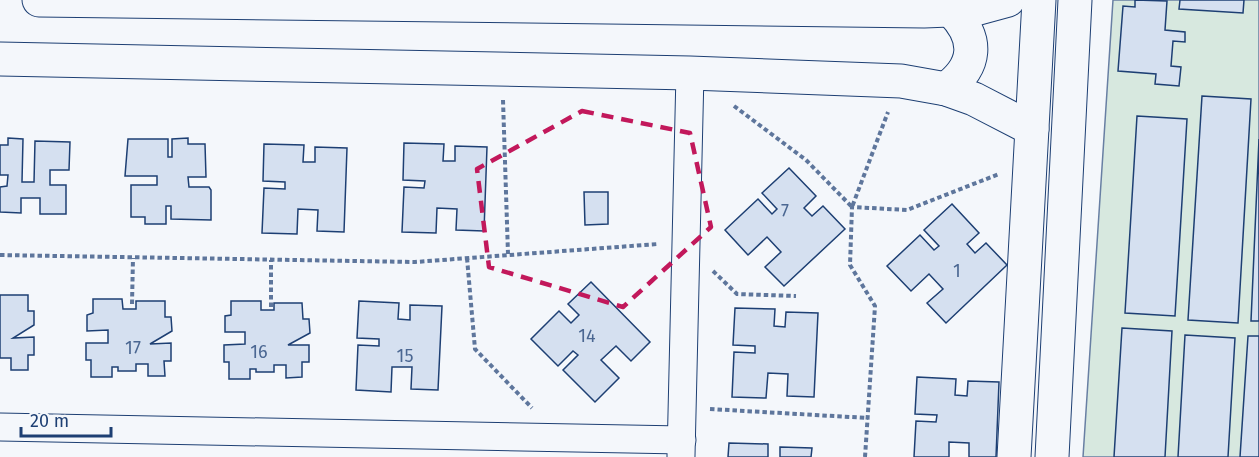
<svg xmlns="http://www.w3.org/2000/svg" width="1259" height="457" viewBox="0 0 1259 457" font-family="'Fira Sans',sans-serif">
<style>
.green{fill:#d7e8df;stroke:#687fa3;stroke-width:1.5}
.building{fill:#d5e0f0;stroke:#1d3f73;stroke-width:1.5}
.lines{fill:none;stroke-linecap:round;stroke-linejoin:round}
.minor-casing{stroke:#1d3f73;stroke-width:29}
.tertiary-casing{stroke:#1d3f73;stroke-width:35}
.secondary-casing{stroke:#1d3f73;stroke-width:35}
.path{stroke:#5e769c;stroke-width:4;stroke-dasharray:4.5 3;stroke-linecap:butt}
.minor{stroke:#f4f7fb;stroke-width:27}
.tertiary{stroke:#f4f7fb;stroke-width:33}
.secondary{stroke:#f4f7fb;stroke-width:33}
.marked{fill:none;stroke:#c2185b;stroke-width:4.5;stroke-dasharray:12 8;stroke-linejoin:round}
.labels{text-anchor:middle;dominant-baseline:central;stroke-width:4.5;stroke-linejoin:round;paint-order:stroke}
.number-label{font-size:18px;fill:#4b6792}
</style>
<rect width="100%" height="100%" fill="#f4f7fb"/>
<polygon class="green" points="1113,0 1259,0 1259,457 1083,457"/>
<g class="building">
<polygon points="1135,0 1167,1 1165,30 1185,32 1185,42 1173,41 1171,66 1181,67 1179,86 1155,84 1156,74 1118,71 1123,6 1135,7"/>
<polygon points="1180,0 1244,0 1243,13 1179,9"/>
<polygon points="1202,96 1251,99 1238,323 1188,320"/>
<polygon points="1137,116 1187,119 1175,316 1125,313"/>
<polygon points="8,138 23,139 22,182 34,182 35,141 70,142 69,170 50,170 50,185 66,185 66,214 40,214 40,198 21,198 21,213 0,212 0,187 7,186 8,175 0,175 0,145 8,145"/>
<polygon points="188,138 188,144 205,144 206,177 188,177 189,187 209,187 211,190 211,220 171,219 171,206 166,206 166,224 145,224 145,217 131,217 131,185 157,185 157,176 125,176 128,139 168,139 168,157 172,157 172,139"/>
<polygon points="1259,139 1259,321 1251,321"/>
<polygon points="404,143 444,144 443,161 455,161 455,146 487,147 484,231 456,230 457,209 437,208 436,233 402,232 404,187 424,188 425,181 403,180"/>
<polygon points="264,144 304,145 303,162 315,162 315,147 347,148 344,232 317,231 318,210 298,209 297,234 262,233 264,188 285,189 285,182 263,181"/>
<polygon points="789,168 816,196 804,208 812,216 823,206 845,229 784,286 765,267 781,252 767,237 748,255 725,230 758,199 772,214 777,209 762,193"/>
<polygon points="584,192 608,192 608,224 585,225"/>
<polygon points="952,204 979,233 967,244 975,253 986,243 1007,265 946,323 927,303 943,289 929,274 911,291 887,266 920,235 934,250 939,246 924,230"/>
<polygon points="591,282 650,342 631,361 616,346 601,360 619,378 595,402 563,370 578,355 573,351 558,366 531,339 559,311 571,323 579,315 568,304"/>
<polygon points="0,295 28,295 28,311 34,311 34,325 13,338 34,337 34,355 28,355 28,370 11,370 11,358 0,358"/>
<polygon points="93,299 122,299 123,309 136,309 136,301 165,301 165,317 171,317 172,331 150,344 171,343 171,361 164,361 165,376 148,376 148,364 136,364 136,371 118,371 118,367 112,367 112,377 91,377 91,360 86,360 86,343 108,343 108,330 87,331 87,315 93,313"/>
<polygon points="231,301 261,301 261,310 274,310 274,303 302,303 303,319 309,319 310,333 288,345 309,345 309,362 302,362 302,377 286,378 286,365 274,365 274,372 256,372 256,369 250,369 250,379 229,379 229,362 224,362 224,345 245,344 245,332 225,332 225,316 231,315"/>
<polygon points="359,301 399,303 398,319 410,320 410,305 442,306 438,390 411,389 412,367 392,367 391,392 356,390 358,345 379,346 379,339 357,338"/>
<polygon points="735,308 775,309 774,326 785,327 786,312 818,313 814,397 787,396 788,374 768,373 766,398 732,397 734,352 755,353 755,346 733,345"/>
<polygon points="1122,328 1172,331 1165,457 1114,457"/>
<polygon points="1185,335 1235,338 1228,457 1178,457"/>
<polygon points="1248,336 1259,336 1259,457 1240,457"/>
<polygon points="917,377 956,379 955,395 967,396 968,381 999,382 996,457 969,457 969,443 949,442 949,457 914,457 916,421 936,422 937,415 915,414"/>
<polygon points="729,443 768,444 768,457 728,457"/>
<polygon points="780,447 812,448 811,457 780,457"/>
</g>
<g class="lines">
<defs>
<g id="minor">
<polyline points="0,427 682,440"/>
<polyline points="681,456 690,73"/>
</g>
<g id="tertiary">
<polyline points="39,0 924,11 975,9 1008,0"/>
<polyline points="0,59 690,73 901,81 946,89 974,99 1032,129"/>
<path d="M946 89C977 66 979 39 952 11"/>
</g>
<g id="secondary">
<polyline points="1014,457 1039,0"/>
<polyline points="1052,457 1075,0"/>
</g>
</defs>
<use href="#minor" class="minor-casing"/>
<use href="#tertiary" class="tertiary-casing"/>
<use href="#secondary" class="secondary-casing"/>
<g class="path">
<polyline points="503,100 508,254"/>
<polyline points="734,106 806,160 852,207 888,112"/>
<polyline points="0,255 415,262 658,244"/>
<polyline points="467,258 475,349 532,408"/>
<polyline points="713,271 737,294 796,296"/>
<polyline points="132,304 133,258"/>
<polyline points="271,307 271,260"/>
<polyline points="710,409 868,418"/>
<polyline points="865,457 875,306 850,265 852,207 907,210 999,174"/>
</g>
<use href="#minor" class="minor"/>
<use href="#tertiary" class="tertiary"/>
<use href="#secondary" class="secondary"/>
</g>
<path class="marked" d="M582 111 690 133 711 227 623 307 489 267 477 169Z"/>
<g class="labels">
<g class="number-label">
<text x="785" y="211">7</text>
<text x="957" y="271">1</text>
<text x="587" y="336">14</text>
<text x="133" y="348">17</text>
<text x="259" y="352">16</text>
<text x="405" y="356">15</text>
</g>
</g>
<path d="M21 427v9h90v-9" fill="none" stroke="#1d3f73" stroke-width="3"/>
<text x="30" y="427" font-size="18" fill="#1d3f73" stroke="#f4f7fb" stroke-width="4.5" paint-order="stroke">20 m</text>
</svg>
